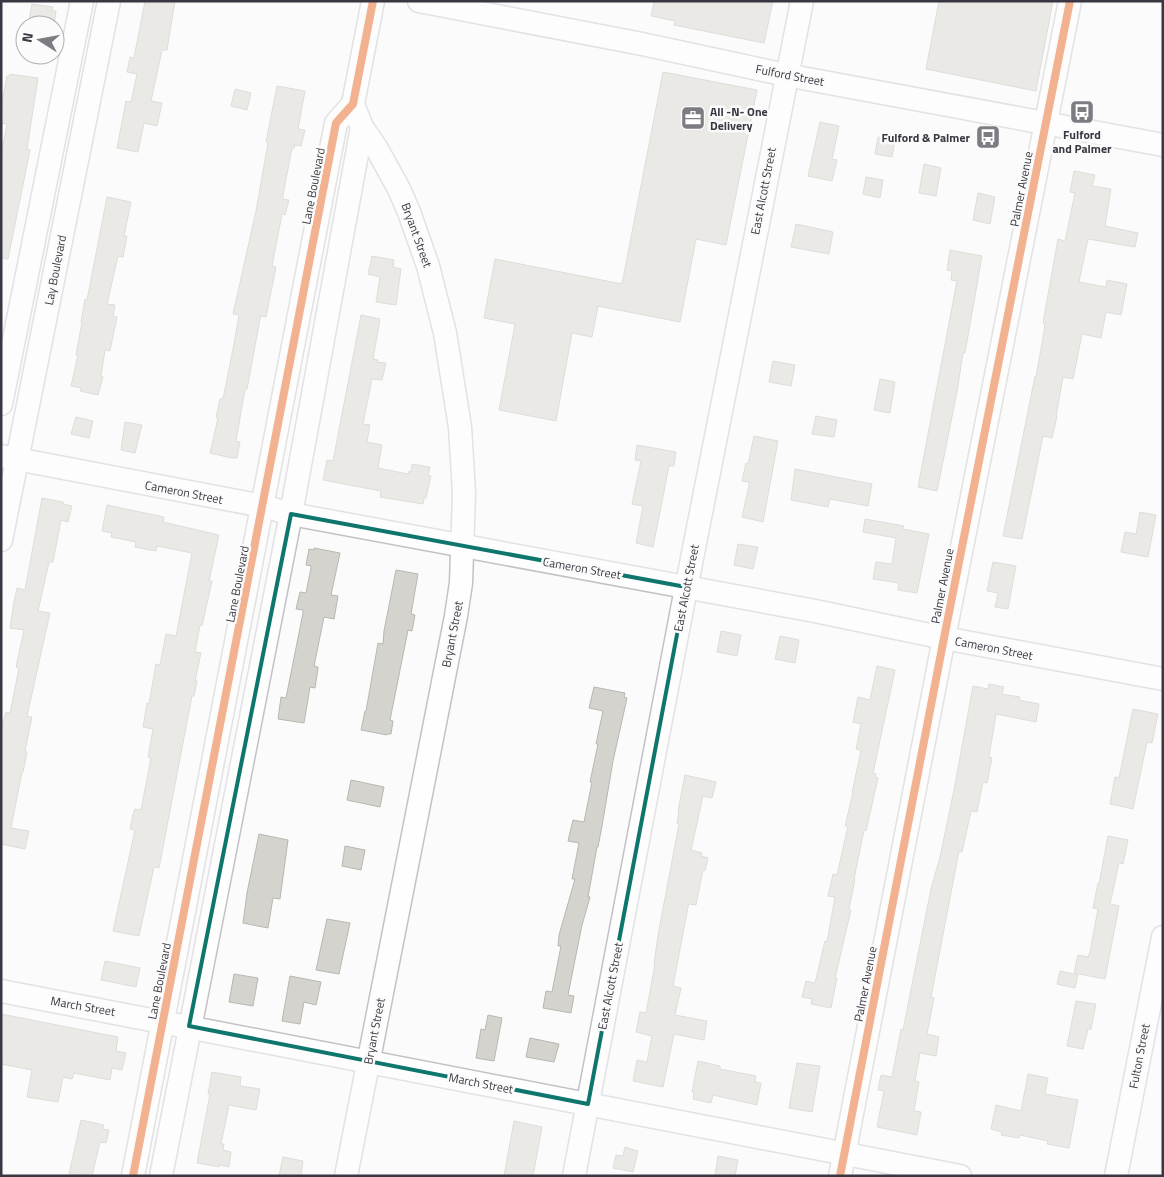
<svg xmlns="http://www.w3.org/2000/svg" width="1164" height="1177" viewBox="0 0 1164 1177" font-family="'Titillium Web',sans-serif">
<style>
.building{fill:#d5d3cd;stroke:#b8b7b1}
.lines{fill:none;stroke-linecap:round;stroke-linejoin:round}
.minor-casing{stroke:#c3c1c6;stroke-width:25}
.minor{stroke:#fefefe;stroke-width:22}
.cycleway-casing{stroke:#fbfbfb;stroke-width:11}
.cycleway{stroke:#e8590c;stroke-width:8}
.marked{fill:none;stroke:#0f766e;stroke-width:4;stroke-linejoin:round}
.labels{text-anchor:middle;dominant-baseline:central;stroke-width:5;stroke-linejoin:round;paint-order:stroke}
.street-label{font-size:12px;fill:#3a3742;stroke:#fbfbfb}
.poi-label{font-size:12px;font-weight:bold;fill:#3a3742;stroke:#fbfbfb;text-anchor:start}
</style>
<rect width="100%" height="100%" fill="#fbfbfb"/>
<g class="building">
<polygon points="145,1 175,1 167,50 162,50 151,101 162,103 157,126 144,123 138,152 117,148 126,101 131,102 137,74 127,72 130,57 134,58"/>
<polygon points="654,1 773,1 764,43 674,25 675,21 651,16"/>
<polygon points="939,1 1053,1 1036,91 926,69"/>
<polygon points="32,4 53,7 52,11 56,11 54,25 28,25"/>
<polygon points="663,72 757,90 726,245 696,239 680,322 598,306 592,337 572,333 556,421 499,410 515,324 484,318 495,259 622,284"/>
<polygon points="10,74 38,78 27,149 30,150 8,259 1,258 1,156 7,124 1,123 1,108 7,76 9,76"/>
<polygon points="277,86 305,91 298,129 305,130 301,146 295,145 294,148 292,148 283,195 283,199 289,200 285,215 282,214 272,266 276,267 266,317 261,316 260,319 248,384 247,389 245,389 236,441 240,442 237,458 232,458 210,453 218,418 216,418 220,399 223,399 233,349 239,315 233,314 256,211 268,143 266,142"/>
<polygon points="235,89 251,93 247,110 231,106"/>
<polygon points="820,122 839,126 832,159 837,160 832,181 808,176"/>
<polygon points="878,137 895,140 892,157 875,154"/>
<polygon points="924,164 941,168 936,196 919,193"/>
<polygon points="1074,171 1095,175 1092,186 1111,189 1105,226 1138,233 1135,247 1088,239 1079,282 1106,287 1107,280 1127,284 1121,315 1106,312 1101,338 1082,334 1073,379 1063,377 1056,416 1057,416 1052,438 1043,436 1022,539 1003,536 1035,376 1036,377 1044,332 1045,323 1043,323 1058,239 1065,241 1075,193 1070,192"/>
<polygon points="866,177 883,180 880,198 863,194"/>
<polygon points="978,193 995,197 990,224 973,220"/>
<polygon points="107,197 131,202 124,236 127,236 123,257 118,256 107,304 115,305 113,316 117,317 110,351 105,350 101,376 103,377 98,395 80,391 81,388 71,386 78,355 76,355 82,322 81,322 85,299 87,300"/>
<polygon points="796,224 833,232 829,254 791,247"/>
<polygon points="950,250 982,256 965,353 963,353 957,392 937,491 918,487 957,281 951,280 952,271 947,270"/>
<polygon points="372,256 394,260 393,267 401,269 396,305 376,302 380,277 368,274"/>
<polygon points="361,315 380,319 373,359 378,360 377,362 386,363 382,380 372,379 363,424 370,425 367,442 382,445 378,468 408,474 409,471 411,472 412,464 430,467 428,475 431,476 426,498 424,498 423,504 380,497 381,491 323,480 327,460 333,461"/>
<polygon points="773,361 795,365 791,386 769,382"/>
<polygon points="880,379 895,382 890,413 874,410"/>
<polygon points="816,416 837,420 834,437 812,434"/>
<polygon points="76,417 93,421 89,438 71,434"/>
<polygon points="125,422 142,425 135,453 121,450"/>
<polygon points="754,436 778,441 763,522 742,517 749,485 749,482 742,481 746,463 748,464"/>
<polygon points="637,445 676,452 674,466 669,466 653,547 636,543 643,506 632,504 641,461 635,460"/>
<polygon points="795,469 872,484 868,506 830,499 828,507 791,500"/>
<polygon points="42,498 63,502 63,504 72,506 68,522 61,520 53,562 49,562 38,611 50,613 27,716 32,717 25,751 27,752 23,772 22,772 11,828 29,831 25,849 1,844 1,730 6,712 10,713 19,668 16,667 24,630 10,628 14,602 17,588 25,590"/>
<polygon points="107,505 164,517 163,522 219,535 209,581 212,581 202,626 200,625 195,652 201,653 195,681 197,681 194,696 192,696 159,868 154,867 139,936 113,931 135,830 130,829 133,814 135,809 141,810 151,758 148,757 153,729 143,727 147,703 149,704 156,664 160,665 166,634 176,636 192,553 157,546 156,551 135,547 136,542 111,537 112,533 102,531"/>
<polygon points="1140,512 1156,515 1148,557 1121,552 1125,532 1136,534"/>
<polygon points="865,519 904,526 903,529 929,534 917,593 898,590 899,583 873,579 876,562 892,564 896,538 863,532"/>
<polygon points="738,544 758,547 753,569 734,565"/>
<polygon points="314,548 340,553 331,595 338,596 334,619 324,617 314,666 318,667 318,668 315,688 310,687 304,723 278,719 281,697 286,698 303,613 303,610 296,609 300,592 306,593 311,568 311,566 306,565 309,549 314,550"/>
<polygon points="993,562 1016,566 1008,609 995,607 998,593 987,591"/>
<polygon points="396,570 418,574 411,614 415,615 412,631 408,630 390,720 393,721 391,734 387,734 387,735 361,730 365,711 366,711 378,643 383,644 384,631"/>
<polygon points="721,631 741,635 737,656 717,652"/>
<polygon points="780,636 799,640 795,663 775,659"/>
<polygon points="877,666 895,670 873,773 876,774 875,777 878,778 866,831 864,830 854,879 855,879 849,909 851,910 835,978 837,978 831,1008 811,1004 812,999 802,997 806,981 815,983 825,941 827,942 835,897 828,896 833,874 837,875 848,826 845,826 853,793 852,793 861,750 856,749 861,724 853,722 858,697 870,700"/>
<polygon points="989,684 1004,687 1002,694 1020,697 1019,700 1039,704 1036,722 996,714 989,757 992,758 987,783 983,782 977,812 971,811 962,852 959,851 931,997 934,998 927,1034 939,1037 936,1056 920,1053 915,1081 919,1082 914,1111 921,1112 917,1135 877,1127 884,1091 878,1090 881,1075 892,1077 901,1029 903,1030 931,889 940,857 954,790 973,686 988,689"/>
<polygon points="594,687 625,693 624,697 627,698 613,761 602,826 598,847 597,847 588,897 590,897 582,925 568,995 574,996 571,1013 543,1008 546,991 552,992 561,946 558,946 559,935 575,879 572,879 579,843 568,841 573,820 584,822 592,782 590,782 598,744 596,744 603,711 589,708"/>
<polygon points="1133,709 1158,714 1152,743 1147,742 1133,809 1110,804 1115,777 1119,778"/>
<polygon points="685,775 716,782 712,798 703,796 691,850 702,853 701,856 708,858 705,871 703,870 696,905 689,904 688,907 673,986 681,988 675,1015 707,1021 704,1040 674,1034 663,1087 633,1081 637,1060 647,1062 652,1036 636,1032 640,1012 646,1013 655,964 654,964 658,935 679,824 677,823 679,812 678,811"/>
<polygon points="351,780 384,787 380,807 347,800"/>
<polygon points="259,834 288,840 280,899 273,898 268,928 243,923 247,893"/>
<polygon points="1108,836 1128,840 1123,864 1119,863 1110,904 1119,906 1105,979 1074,973 1078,955 1088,957 1090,952 1098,909 1093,908 1098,883 1099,884"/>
<polygon points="345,846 365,850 361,870 342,866"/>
<polygon points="327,919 350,923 339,974 316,970"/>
<polygon points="105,961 140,968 136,987 101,980"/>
<polygon points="1060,971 1078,975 1075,988 1057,984"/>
<polygon points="234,974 258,978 253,1006 229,1002"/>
<polygon points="290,976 321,982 316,1005 304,1002 300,1024 282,1021"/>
<polygon points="1076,1001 1096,1004 1091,1029 1088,1029 1083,1049 1067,1046"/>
<polygon points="1,1014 118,1037 116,1051 126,1053 122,1070 112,1068 110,1080 74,1073 72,1079 63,1077 58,1102 27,1097 32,1070 1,1064"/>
<polygon points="488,1015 502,1018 494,1061 476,1058 481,1029 485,1030"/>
<polygon points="530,1038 559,1044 554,1062 526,1057"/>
<polygon points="698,1061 720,1066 720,1069 756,1076 755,1082 761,1083 757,1105 713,1095 711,1103 693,1099 694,1092 692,1092"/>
<polygon points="797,1063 820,1066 812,1112 789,1108"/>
<polygon points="212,1072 241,1077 240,1086 260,1089 256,1110 229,1105 221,1144 224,1144 223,1150 231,1152 229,1167 219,1165 219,1167 197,1163 210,1094 208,1094"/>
<polygon points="1028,1074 1048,1078 1045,1094 1078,1100 1069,1148 1047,1144 1048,1141 1020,1135 1019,1138 1001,1135 1002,1132 991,1129 996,1105 1021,1111"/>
<polygon points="81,1120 104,1125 103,1129 109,1130 106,1143 100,1142 92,1176 69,1174"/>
<polygon points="514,1121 542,1127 533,1176 504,1176"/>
<polygon points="625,1147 638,1151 633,1172 613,1168 616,1155 623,1156"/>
<polygon points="718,1156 738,1160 735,1176 715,1176"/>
<polygon points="283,1157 303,1161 301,1176 279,1176"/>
</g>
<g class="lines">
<defs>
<g id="minor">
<polyline points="419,1 642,44 786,75 1163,145"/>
<polyline points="1,404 82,1"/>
<polyline points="1,456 263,506 291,514 815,611 944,638 1163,679"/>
<polyline points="1,540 109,1"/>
<polyline points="1,991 960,1176"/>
<polyline points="133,1176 336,123 353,104 373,1"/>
<polyline points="161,1176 291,514 362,127"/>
<polyline points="346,1176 456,616 461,583 464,493 460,427 445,333 428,266 409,212 399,189 377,149 362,127 353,104"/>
<polyline points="574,1176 683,604 802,1"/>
<polyline points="840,1176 944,638 1070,1"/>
<polyline points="1116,1176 1163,937"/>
</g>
</defs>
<use href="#minor" class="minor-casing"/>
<use href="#minor" class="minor"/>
<defs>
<g id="cycleway">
<polyline points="133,1176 336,123 353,104 373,1"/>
<polyline points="840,1176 944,638 1070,1"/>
</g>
</defs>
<use href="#cycleway" class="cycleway-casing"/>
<use href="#cycleway" class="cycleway"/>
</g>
<path d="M0 0H1164V1177H0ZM291 514 686 587 588 1104 189 1026Z" fill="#fbfbfb" fill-opacity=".55" fill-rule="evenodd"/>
<path class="marked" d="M291 514 686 587 588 1104 189 1026Z"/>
<defs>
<symbol id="bus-square" viewBox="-11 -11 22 22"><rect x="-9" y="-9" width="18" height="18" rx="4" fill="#7e7c83" stroke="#fbfbfb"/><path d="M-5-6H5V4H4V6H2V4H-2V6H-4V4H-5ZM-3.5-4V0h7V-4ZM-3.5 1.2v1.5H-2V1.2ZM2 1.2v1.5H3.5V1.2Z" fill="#fff"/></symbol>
<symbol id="office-square" viewBox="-11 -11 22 22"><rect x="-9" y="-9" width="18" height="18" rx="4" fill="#7e7c83" stroke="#fbfbfb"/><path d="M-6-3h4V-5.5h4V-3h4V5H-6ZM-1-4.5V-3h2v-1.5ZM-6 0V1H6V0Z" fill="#fff"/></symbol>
</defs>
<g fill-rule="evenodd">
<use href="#bus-square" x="1068" y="98" width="28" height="28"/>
<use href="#office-square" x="679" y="104" width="28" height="28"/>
<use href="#bus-square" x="974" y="123" width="28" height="28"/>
</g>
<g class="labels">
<g class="street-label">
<text transform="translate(790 75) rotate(11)">Fulford Street</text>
<text transform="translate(313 186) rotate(-79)">Lane Boulevard</text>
<text transform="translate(1021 189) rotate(-79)">Palmer Avenue</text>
<text transform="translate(763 191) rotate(-79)">East Alcott Street</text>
<text transform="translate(417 235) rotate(70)">Bryant Street</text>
<text transform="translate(55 270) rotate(-79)">Lay Boulevard</text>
<text transform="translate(184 492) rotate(11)">Cameron Street</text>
<text transform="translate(582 568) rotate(10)">Cameron Street</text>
<text transform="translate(237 584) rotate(-79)">Lane Boulevard</text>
<text transform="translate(942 586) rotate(-79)">Palmer Avenue</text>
<text transform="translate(686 588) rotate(-79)">East Alcott Street</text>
<text transform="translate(452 634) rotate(-79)">Bryant Street</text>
<text transform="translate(994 648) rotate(11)">Cameron Street</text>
<text transform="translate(159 981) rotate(-79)">Lane Boulevard</text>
<text transform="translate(865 984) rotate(-79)">Palmer Avenue</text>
<text transform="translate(610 986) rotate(-79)">East Alcott Street</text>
<text transform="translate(83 1006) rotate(10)">March Street</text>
<text transform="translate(374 1031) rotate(-79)">Bryant Street</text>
<text transform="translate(1139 1056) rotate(-79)">Fulton Street</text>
<text transform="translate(481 1083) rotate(11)">March Street</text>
</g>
<g class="poi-label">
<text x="710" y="111">All -N- One<tspan x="710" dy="14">Delivery</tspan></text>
<text x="1082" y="134" text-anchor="middle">Fulford<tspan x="1082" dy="14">and Palmer</tspan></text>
<text x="970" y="137" text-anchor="end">Fulford &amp; Palmer</text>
</g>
</g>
<rect width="1164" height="1177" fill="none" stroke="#3a3742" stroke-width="5"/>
<g transform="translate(40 40) rotate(281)"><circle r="24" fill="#fbfbfb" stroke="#aeadb1"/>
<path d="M0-4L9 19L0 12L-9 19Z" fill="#7e7c83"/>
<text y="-8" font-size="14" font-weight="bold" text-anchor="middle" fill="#3a3742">N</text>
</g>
</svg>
